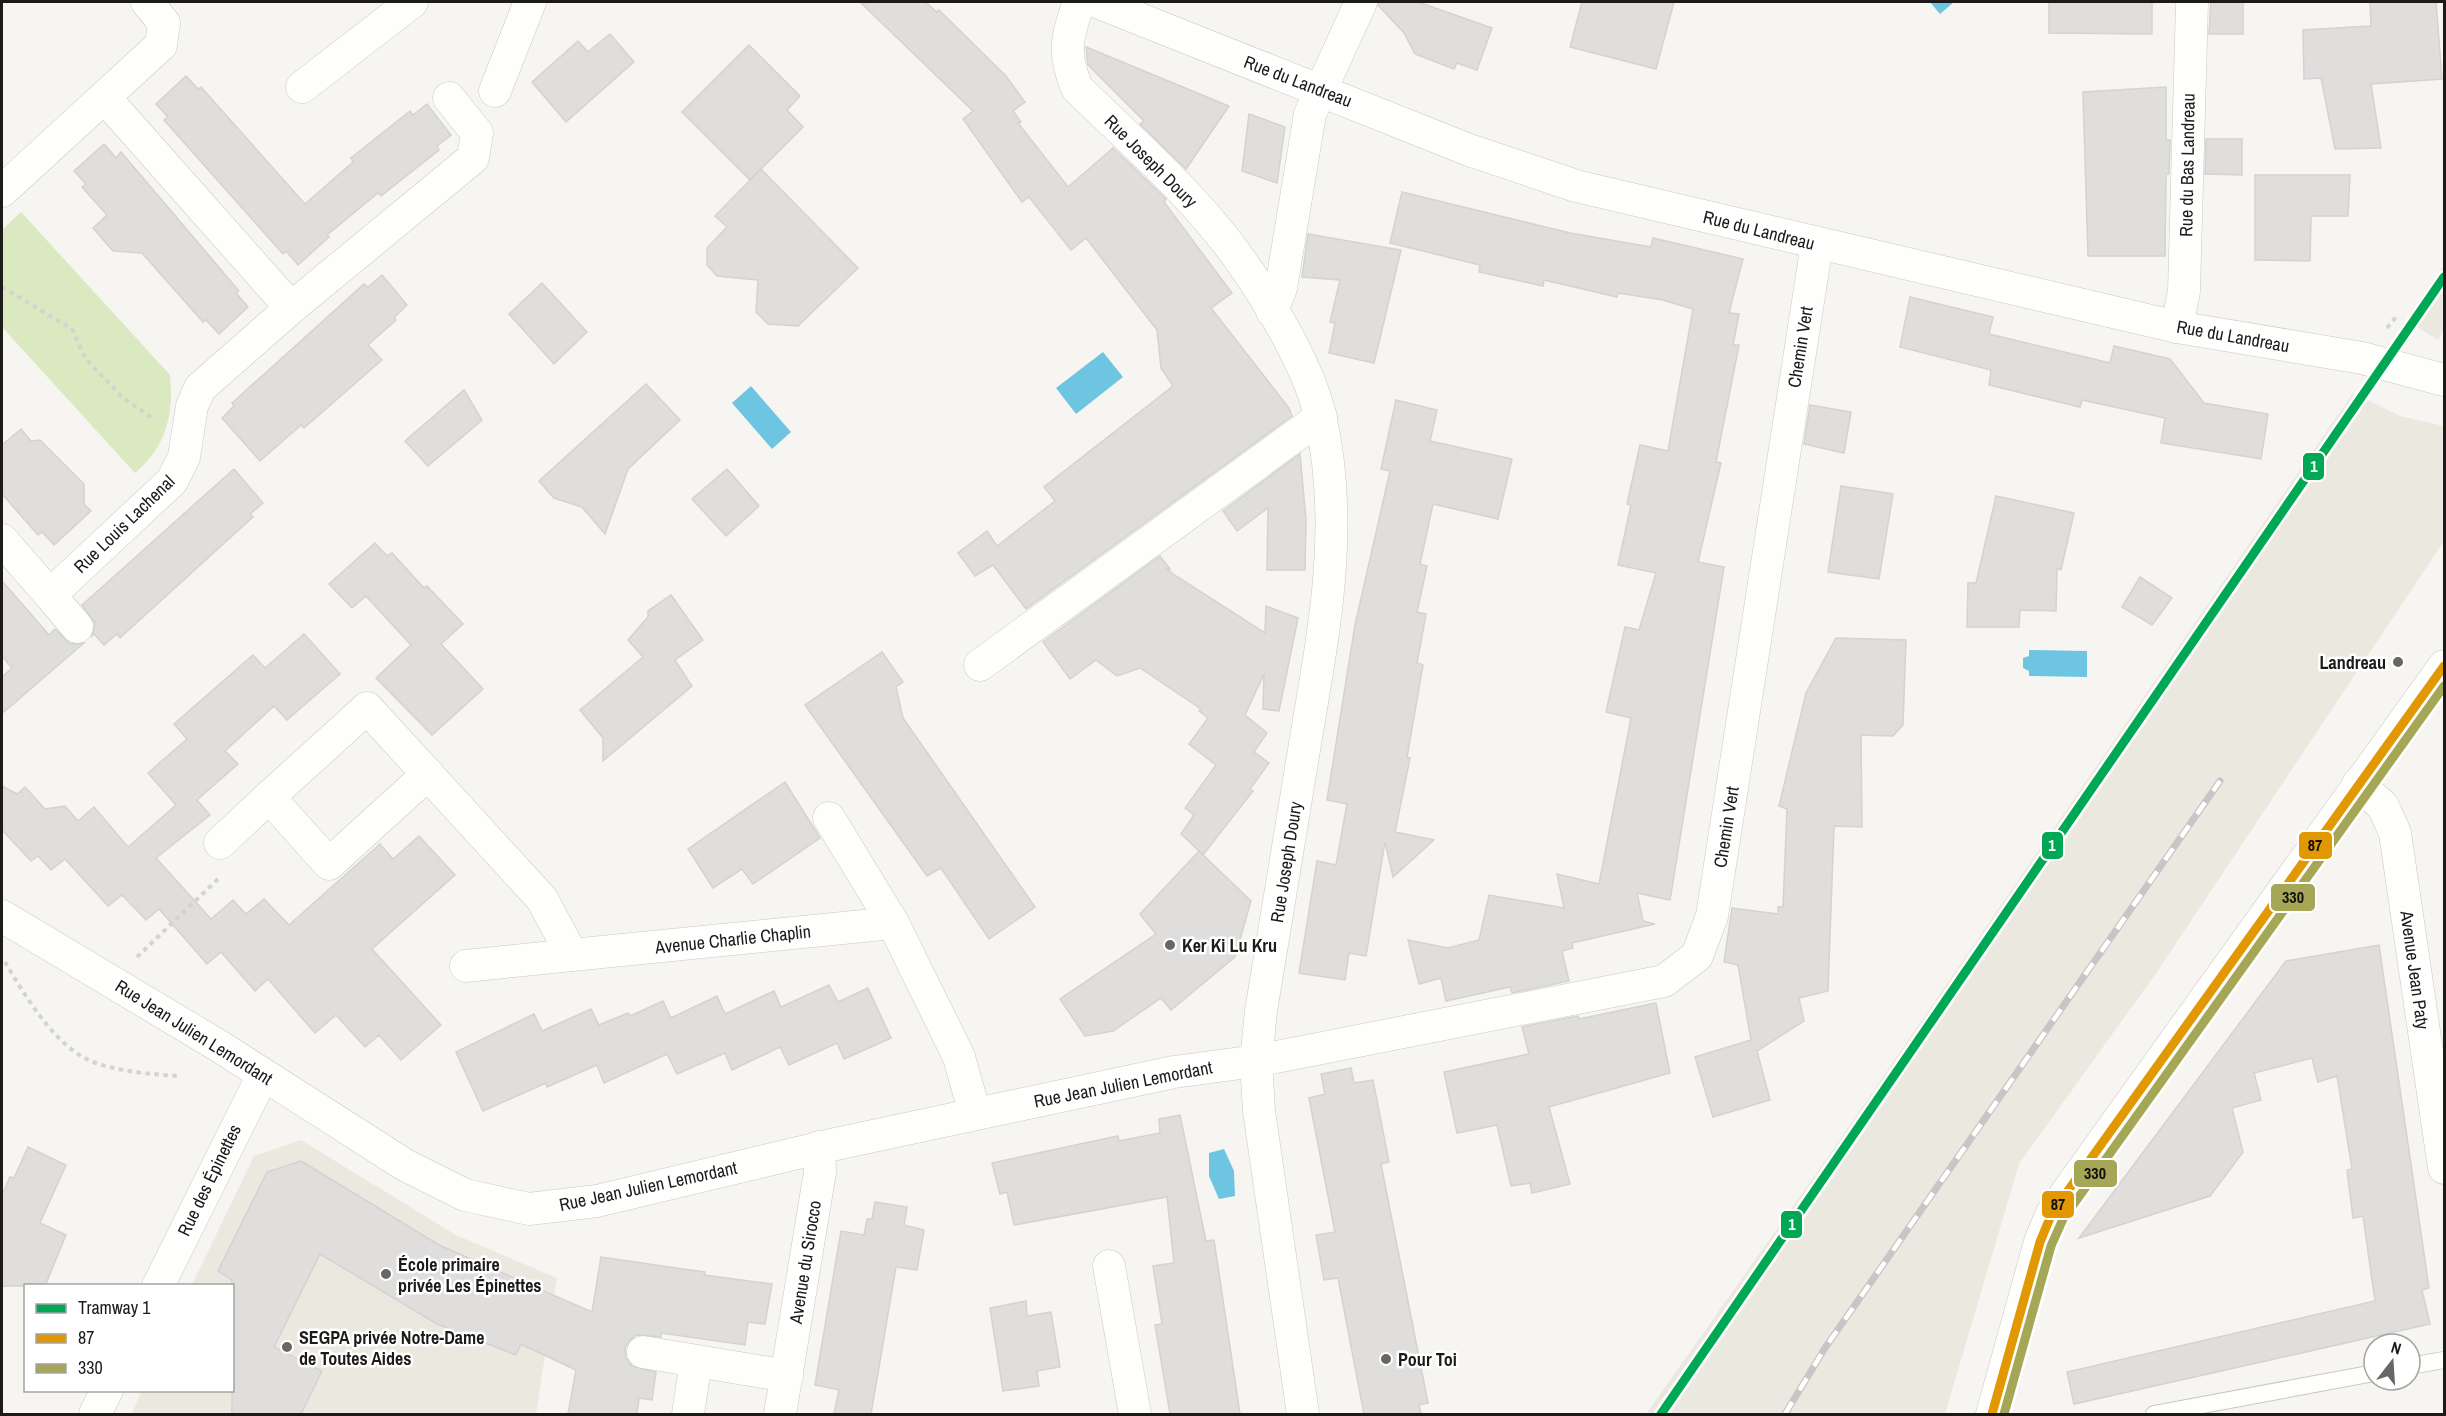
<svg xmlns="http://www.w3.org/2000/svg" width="2446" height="1416" viewBox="0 0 2446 1416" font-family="'Archivo Narrow',sans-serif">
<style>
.built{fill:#ebe8df}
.green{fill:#dae9c0}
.water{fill:#6ec5e1}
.building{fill:#e0dedd;stroke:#d4d2d2;stroke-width:1.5}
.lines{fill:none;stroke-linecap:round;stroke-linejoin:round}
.service-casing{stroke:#c9c8c5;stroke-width:18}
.minor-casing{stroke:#c9c8c5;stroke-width:33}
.path{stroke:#d3d3d2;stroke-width:4;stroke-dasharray:4.5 4.5;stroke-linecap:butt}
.service{stroke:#fefefd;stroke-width:16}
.minor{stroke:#fefefd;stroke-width:32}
.rail-casing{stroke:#c6c6c6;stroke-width:7}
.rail{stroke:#fff;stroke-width:4.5;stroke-dasharray:14;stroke-linecap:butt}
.bus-1-casing{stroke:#fff;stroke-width:14}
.bus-2-casing{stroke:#fff;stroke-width:14}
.bus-1{stroke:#e19802;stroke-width:9}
.bus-2{stroke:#a5a756;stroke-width:9}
.tram-1-casing{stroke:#fff;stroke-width:14}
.tram-1{stroke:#00a754;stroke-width:9}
.poi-dot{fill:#686765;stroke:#fff;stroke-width:2}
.labels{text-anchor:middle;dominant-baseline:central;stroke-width:5;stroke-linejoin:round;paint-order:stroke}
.street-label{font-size:18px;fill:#1c1b19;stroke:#fff}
.poi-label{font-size:18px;font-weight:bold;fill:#1c1b19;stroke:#fff;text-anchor:start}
.line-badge{stroke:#fff;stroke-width:2}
.badge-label{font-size:16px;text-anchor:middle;font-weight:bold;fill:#fff}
.pale-badge-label{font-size:16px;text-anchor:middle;font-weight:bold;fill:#111}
</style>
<rect width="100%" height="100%" fill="#f6f5f1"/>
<g class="built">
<polygon points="2444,265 2444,329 2438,340 2406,320"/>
<polygon points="2353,393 2400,416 2444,426 2444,541 2159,969 2019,1164 1945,1414 1646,1414 1830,1154"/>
<polygon points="301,1140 456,1235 557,1278 536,1414 131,1414 142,1391 232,1390 232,1286 192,1285 254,1156"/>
</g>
<path class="green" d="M21 212 170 375C174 414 166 447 135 473L2 327V230Z"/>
<g class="water">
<polygon points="1930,2 1954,2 1940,14"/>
<polygon points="1103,352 1123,377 1076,414 1056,388"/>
<polygon points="751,386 791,432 772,449 732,403"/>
<polygon points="2029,650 2087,651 2087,677 2029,676 2029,671 2023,668 2023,658 2029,656"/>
<polygon points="1224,1149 1234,1171 1235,1196 1219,1199 1209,1176 1209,1153"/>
</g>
<g class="building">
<polygon points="860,2 925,2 937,12 939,10 1006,76 1025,102 1013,111 1021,122 1018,123 1068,187 1113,148 1128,162 1166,199 1164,202 1232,293 1211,308 1289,408 1292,416 1026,609 993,565 975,576 958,553 987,531 997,546 1055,501 1044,487 1173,386 1161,368 1157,330 1086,238 1071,250 1029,197 1022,202 963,119 973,111"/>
<polygon points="1379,2 1418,2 1492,28 1477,70 1457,63 1454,69 1415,54 1404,33 1378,5"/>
<polygon points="1582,2 1674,2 1656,69 1570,47"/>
<polygon points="2049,2 2152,2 2152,34 2049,33"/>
<polygon points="2211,2 2243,2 2243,34 2209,34"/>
<polygon points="2370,2 2436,2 2442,79 2371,84 2381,148 2335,149 2321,78 2304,79 2303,30 2371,26"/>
<polygon points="610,34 634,62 566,122 532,82 578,41 588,52"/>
<polygon points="749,45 800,96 787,110 803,127 750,180 682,112"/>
<polygon points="1086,47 1229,106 1186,169 1140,124 1144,121 1088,65"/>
<polygon points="186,76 198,89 201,87 305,204 353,162 351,158 410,111 413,115 427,104 451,135 437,146 439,150 381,196 378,193 327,235 329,237 298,265 286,251 283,254 164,120 168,117 156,104"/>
<polygon points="2166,87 2166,140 2170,140 2169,174 2166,174 2165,256 2088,256 2083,92"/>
<polygon points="1249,114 1285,127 1277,183 1242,171"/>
<polygon points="2206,139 2242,139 2242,175 2205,174"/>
<polygon points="104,144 116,158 121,152 239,291 236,293 248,307 219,334 206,320 203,322 142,253 113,251 93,228 107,215 82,187 86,184 74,171"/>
<polygon points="761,169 858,268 798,326 768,324 756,312 758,280 717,276 707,265 707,248 727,227 715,216"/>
<polygon points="2255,175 2350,175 2348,216 2311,216 2310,261 2255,260"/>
<polygon points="1402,192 1570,233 1651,247 1653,238 1743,259 1729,313 1739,314 1733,345 1739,345 1716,462 1721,463 1698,562 1724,567 1670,900 1637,893 1643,921 1655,924 1572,943 1573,948 1562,951 1569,981 1512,993 1510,987 1446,1001 1441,978 1419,984 1408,940 1448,948 1479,940 1489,895 1564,908 1557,874 1599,884 1631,718 1606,712 1625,627 1639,630 1656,573 1618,565 1631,505 1627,504 1640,445 1668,451 1693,309 1663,300 1618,293 1617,297 1544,280 1543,286 1479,272 1480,265 1390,243"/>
<polygon points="1308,234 1401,250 1374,363 1329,353 1335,323 1330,322 1340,280 1302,277"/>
<polygon points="382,275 407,305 394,318 396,320 368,345 382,360 304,428 301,425 260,461 222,418 234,406 232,403 364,284 368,287"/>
<polygon points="542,283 587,332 554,364 509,314"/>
<polygon points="1910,297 1993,317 1989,334 2110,363 2114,346 2170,359 2204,403 2268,414 2261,459 2161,443 2165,418 2082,400 2080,407 1989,385 1991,370 1900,347"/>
<polygon points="646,384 680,420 628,469 605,534 582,507 554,498 539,481"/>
<polygon points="464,390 482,420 428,466 405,441"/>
<polygon points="1396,400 1437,410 1430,441 1512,459 1498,519 1433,504 1420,564 1427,566 1417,612 1426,614 1417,663 1423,665 1407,757 1410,758 1395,832 1434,840 1393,877 1385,842 1366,956 1349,953 1345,980 1299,973 1317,861 1336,865 1347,804 1327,800 1355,625 1390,471 1381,469"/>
<polygon points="1810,405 1851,412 1844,453 1804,444"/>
<polygon points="21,429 31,441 40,440 84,484 84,504 91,511 54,545 42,532 38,535 2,494 2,445"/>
<polygon points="1300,454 1306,520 1305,570 1267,570 1268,508 1237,531 1223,511"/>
<polygon points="234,469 263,503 250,514 253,517 120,638 117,634 104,645 94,634 92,636 95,623 82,605"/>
<polygon points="727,469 759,506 726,536 692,499"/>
<polygon points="1841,486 1893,494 1879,579 1828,572"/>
<polygon points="1996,496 2074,513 2061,570 2057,568 2056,611 2020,610 2019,627 1967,627 1968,583 1976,583"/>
<polygon points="375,543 387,556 392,553 424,588 427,586 463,624 441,644 483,689 432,735 376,678 411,645 366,596 352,608 329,584"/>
<polygon points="1160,556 1170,569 1167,569 1176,576 1265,633 1266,606 1298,618 1279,711 1263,709 1264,674 1245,715 1267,733 1254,752 1269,763 1250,789 1253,791 1203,855 1181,834 1194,815 1185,808 1216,765 1189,744 1208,718 1199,711 1201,709 1140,668 1117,676 1096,660 1070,679 1043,642"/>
<polygon points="2140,577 2172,598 2152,625 2122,607"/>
<polygon points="2,581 49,635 55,629 70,644 84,643 4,712 2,709 2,677 12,668 2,656"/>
<polygon points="671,595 703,640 675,660 692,686 603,761 603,738 580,710 643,657 628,640 648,617 648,611"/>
<polygon points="304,634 340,674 287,720 274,706 225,751 238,764 197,800 210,815 156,858 211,919 233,900 246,914 264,899 289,925 380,844 393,859 419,836 455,875 372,949 441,1025 401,1060 379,1035 365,1047 336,1015 315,1033 268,979 255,991 221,952 207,964 159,909 146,920 122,895 108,906 65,859 51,870 38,856 31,861 2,830 2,786 17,794 25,787 45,809 65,806 78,821 94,807 128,847 176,805 148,773 187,739 174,724 253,655 265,668"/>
<polygon points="1836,638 1906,640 1903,725 1893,736 1861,735 1862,827 1834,826 1828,991 1799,998 1804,1021 1757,1051 1770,1100 1713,1117 1695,1057 1751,1040 1738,965 1724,962 1732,908 1778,914 1778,907 1783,907 1787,809 1779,806 1806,693"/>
<polygon points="882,652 903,682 896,687 903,718 1035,907 989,939 941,868 927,876 805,705"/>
<polygon points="785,782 820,838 753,884 742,869 713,888 688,849"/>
<polygon points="1199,851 1251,901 1235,957 1171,1010 1161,998 1113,1031 1085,1036 1060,999 1156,934 1140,914"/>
<polygon points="2379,945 2429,1288 2422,1290 2430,1324 2074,1404 2067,1372 2375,1301 2363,1216 2353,1218 2347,1170 2352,1169 2337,1076 2318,1082 2312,1058 2254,1073 2261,1100 2232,1108 2243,1152 2210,1196 2079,1238 2286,961"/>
<polygon points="829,985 838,1002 868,988 891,1038 844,1059 837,1043 789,1065 780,1047 732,1070 725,1053 677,1074 667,1054 604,1083 597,1065 547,1087 546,1083 483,1111 456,1052 534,1014 542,1031 591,1009 599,1025 628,1013 630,1016 663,1001 671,1018 717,996 725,1014 774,991 781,1007"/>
<polygon points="1656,1003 1670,1073 1549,1107 1570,1184 1532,1193 1530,1183 1511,1186 1497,1125 1457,1133 1444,1072 1529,1054 1522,1027 1578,1016 1579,1019"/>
<polygon points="1351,1068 1354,1083 1373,1080 1389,1162 1381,1164 1428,1403 1419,1405 1421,1414 1364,1414 1338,1278 1324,1280 1316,1235 1335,1232 1309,1098 1325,1094 1321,1074"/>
<polygon points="1180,1115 1206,1241 1214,1240 1240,1414 1170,1414 1155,1325 1162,1324 1153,1266 1174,1263 1167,1197 1014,1225 1007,1192 1000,1194 992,1163 1118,1136 1119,1141 1160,1133 1159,1119"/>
<polygon points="28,1147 66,1165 40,1223 66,1235 45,1286 2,1286 2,1195 10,1177 14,1178"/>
<polygon points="301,1161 439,1245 592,1312 601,1257 705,1272 704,1275 772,1284 765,1324 748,1322 745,1345 661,1333 661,1337 636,1335 629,1341 625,1348 626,1358 632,1366 656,1372 652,1400 639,1398 637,1414 568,1414 576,1370 521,1344 516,1355 437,1324 320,1254 274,1347 322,1371 301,1414 232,1414 232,1280 218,1271 267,1172"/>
<polygon points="875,1202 907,1207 904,1225 924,1230 917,1270 896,1267 871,1414 834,1414 839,1390 815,1385 841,1231 864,1235 867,1219 872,1219"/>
<polygon points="1026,1301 1027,1316 1051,1312 1060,1367 1037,1371 1039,1386 1003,1391 990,1308"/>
</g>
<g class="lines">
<defs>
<g id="service">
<polyline points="2410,1366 2444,1360"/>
<polyline points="2154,1414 2374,1373"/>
</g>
<g id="minor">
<path d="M1079 2C1067 37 1062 52 1077 88 1132 142 1193 194 1238 257 1269 300 1311 370 1321 420 1345 531 1323 635 1305 744 1291 833 1276 922 1261 1011L1256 1061 1259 1111 1303 1414"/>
<polyline points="1097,2 1469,150 1576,186 2177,327 2362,358 2444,380"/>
<polyline points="302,87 412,2"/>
<polyline points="495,91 530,2"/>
<polyline points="105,98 291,308"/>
<polyline points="2,191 161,45 164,23 147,2"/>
<polyline points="1272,311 1281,288 1310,114 1361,2"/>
<polyline points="2177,327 2184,291 2192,2"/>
<polyline points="2,540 50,595 172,481 184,457 192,406 200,388 291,308 473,158 477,133 449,98"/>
<polyline points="50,595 77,627"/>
<polyline points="980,665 1321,417"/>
<polyline points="428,774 329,864 269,797 367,708 542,899 572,955 893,923 959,1057 975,1114"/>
<polyline points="2358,784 2383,806 2395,833 2444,1168"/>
<polyline points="829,818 893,923"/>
<polyline points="220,843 269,797"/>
<polyline points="2,916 219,1046 405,1165 465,1195 529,1209 597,1201 831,1145 1174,1072 1256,1061 1664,981 1697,956 1712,916 1817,244"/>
<polyline points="466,966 572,955"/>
<polyline points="1109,1266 1135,1414"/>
<polyline points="158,1286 263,1075"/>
<polyline points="643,1352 787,1376"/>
<polyline points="95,1414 107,1390"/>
<polyline points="688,1414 696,1361"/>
<polyline points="780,1414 820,1172 819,1147"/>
<polyline points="1992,1414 2040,1242 2052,1213 2444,666"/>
</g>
</defs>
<use href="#service" class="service-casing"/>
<use href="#minor" class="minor-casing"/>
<g class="path">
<polyline points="2,287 72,329 85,358 122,397 154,419"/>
<polyline points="2387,328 2396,317"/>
<polyline points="137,957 218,879"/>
<path d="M5 962C25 996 57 1050 96 1063 122 1072 151 1074 178 1076"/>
</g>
<use href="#service" class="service"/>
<use href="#minor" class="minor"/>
<defs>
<polyline id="rail" points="1785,1414 1825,1348 2220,781"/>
</defs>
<use href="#rail" class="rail-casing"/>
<use href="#rail" class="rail"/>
<defs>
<polyline id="bus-1" points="1992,1414 2040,1242 2052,1213 2444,666"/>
<polyline id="bus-2" points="2004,1414 2051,1246 2063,1219 2444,686"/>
</defs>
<use href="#bus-1" class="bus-1-casing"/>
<use href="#bus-2" class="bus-2-casing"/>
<use href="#bus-1" class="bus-1"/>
<use href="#bus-2" class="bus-2"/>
<defs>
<polyline id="tram-1" points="1661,1414 2444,277"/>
</defs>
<use href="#tram-1" class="tram-1-casing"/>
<use href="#tram-1" class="tram-1"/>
</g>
<g class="poi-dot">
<circle cx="2398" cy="662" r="6"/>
<circle cx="1170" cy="945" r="6"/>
<circle cx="386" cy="1274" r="6"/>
<circle cx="287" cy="1347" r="6"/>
<circle cx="1386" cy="1359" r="6"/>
</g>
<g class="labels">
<g class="street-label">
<text transform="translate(1298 81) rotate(21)">Rue du Landreau</text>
<text transform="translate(1151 161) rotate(45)">Rue Joseph Doury</text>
<text transform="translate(2187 165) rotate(-89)">Rue du Bas Landreau</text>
<text transform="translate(1759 230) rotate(14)">Rue du Landreau</text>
<text transform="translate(2233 336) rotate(10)">Rue du Landreau</text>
<text transform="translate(1800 347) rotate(-81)">Chemin Vert</text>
<text transform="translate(124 524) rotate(-44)">Rue Louis Lachenal</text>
<text transform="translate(1726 827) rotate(-81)">Chemin Vert</text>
<text transform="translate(1286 862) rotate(-81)">Rue Joseph Doury</text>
<text transform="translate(733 939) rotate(-6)">Avenue Charlie Chaplin</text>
<text transform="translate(2415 970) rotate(82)">Avenue Jean Paty</text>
<text transform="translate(194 1032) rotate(32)">Rue Jean Julien Lemordant</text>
<text transform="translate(1123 1084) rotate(-11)">Rue Jean Julien Lemordant</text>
<text transform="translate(209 1180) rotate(-64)">Rue des Épinettes</text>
<text transform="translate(648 1186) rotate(-12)">Rue Jean Julien Lemordant</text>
<text transform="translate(805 1262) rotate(-81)">Avenue du Sirocco</text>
</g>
<g class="poi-label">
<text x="2386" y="662" text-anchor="end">Landreau</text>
<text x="1182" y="945">Ker Ki Lu Kru</text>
<text x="398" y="1264">École primaire<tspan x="398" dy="21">privée Les Épinettes</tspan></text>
<text x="299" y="1337">SEGPA privée Notre-Dame<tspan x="299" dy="21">de Toutes Aides</tspan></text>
<text x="1398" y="1359">Pour Toi</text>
</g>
</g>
<g class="line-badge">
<rect x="2302" y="452" width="23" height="29" rx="6" fill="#00a754"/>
<rect x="2298" y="831" width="35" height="29" rx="6" fill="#e19802"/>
<rect x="2041" y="831" width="23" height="29" rx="6" fill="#00a754"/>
<rect x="2270" y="883" width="46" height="29" rx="6" fill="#a5a756"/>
<rect x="2073" y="1159" width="45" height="29" rx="6" fill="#a5a756"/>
<rect x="2041" y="1190" width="34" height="29" rx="6" fill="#e19802"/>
<rect x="1780" y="1210" width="23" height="29" rx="6" fill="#00a754"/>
</g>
<g class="badge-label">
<text x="2314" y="472">1</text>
<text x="2052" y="851">1</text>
<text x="1792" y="1230">1</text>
</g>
<g class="pale-badge-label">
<text x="2315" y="851">87</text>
<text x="2293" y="903">330</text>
<text x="2095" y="1179">330</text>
<text x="2058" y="1210">87</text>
</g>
<rect width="2446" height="1416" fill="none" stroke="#1c1b19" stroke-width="6"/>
<rect x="24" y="1284" width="210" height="108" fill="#ffffff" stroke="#a4a4a3" stroke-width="1.5"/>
<rect x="36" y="1304" width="30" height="9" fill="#00a754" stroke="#a4a4a3" stroke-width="1.5"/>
<text x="78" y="1314" font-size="18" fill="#1c1b19">Tramway 1</text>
<rect x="36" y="1334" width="30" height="9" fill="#e19802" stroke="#a4a4a3" stroke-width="1.5"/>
<text x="78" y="1344" font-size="18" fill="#1c1b19">87</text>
<rect x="36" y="1364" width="30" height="9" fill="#a5a756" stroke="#a4a4a3" stroke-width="1.5"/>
<text x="78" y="1374" font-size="18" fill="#1c1b19">330</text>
<g transform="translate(2392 1362) rotate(17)"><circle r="28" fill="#ffffff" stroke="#a4a4a3" stroke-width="1.5"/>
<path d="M0-4.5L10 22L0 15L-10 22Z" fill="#686765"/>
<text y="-9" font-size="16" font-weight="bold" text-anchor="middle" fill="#1c1b19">N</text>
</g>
</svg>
